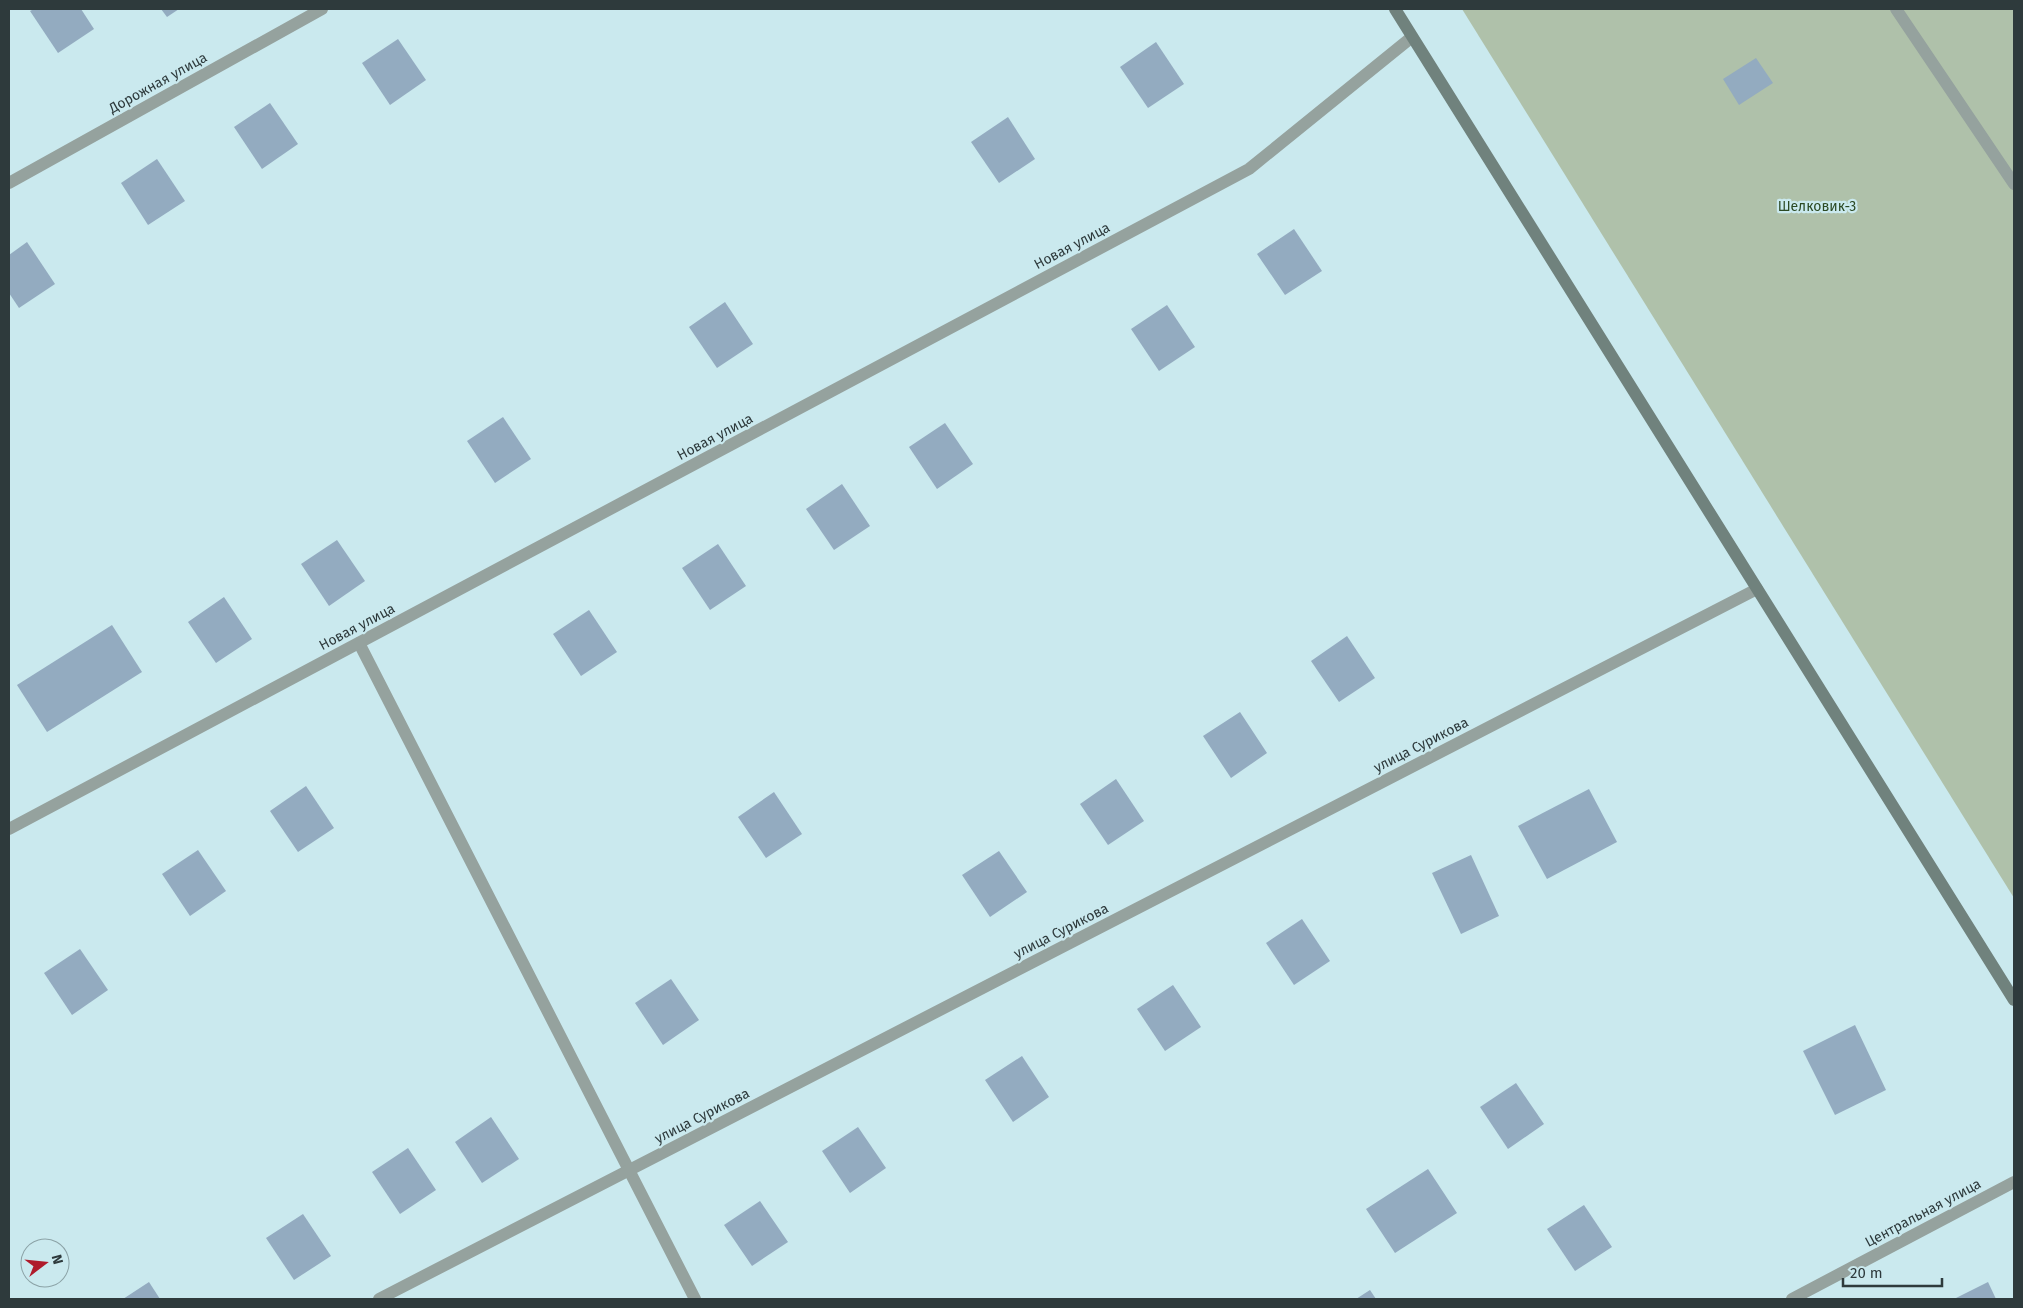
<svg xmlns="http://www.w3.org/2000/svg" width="2023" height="1308" viewBox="0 0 2023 1308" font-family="'Fira Sans',sans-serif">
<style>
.garden{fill:#afc1aa}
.building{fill:#93abc0}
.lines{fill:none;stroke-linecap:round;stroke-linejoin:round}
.lane{stroke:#95a29e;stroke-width:12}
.street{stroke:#95a29e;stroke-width:12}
.secondary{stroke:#70827d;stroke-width:12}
.labels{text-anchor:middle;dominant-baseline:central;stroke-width:4.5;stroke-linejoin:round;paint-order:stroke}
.street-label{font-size:14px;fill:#2e3a3c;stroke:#cae9ee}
.park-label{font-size:14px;fill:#2b4923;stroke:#cae9ee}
</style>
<rect width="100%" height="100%" fill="#cae9ee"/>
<polygon class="garden" points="1462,9 2014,9 2014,898"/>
<g class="building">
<polygon points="34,9 81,9 94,29 58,53 30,11"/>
<polygon points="161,9 179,9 167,17"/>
<polygon points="398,39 426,80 390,105 362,63"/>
<polygon points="1156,42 1184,84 1148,108 1120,67"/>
<polygon points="1756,58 1773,83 1739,105 1723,79"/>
<polygon points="270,103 298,144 262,169 234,127"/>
<polygon points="1008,117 1035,159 999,183 971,142"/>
<polygon points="157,159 185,201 148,225 121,183"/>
<polygon points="1294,229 1322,271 1285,295 1257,254"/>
<polygon points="27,242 55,284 19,308 9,293 9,255"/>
<polygon points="725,302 753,344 717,368 689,327"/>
<polygon points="1167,305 1195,347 1159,371 1131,329"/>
<polygon points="503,417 531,459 495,483 467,441"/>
<polygon points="945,423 973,464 937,489 909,447"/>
<polygon points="842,484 870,526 834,550 806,509"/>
<polygon points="337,540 365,581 329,606 301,564"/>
<polygon points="718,544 746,586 710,610 682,568"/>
<polygon points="224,597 252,639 216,663 188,622"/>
<polygon points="589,610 617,652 581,676 553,634"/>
<polygon points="112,625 142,672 47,732 17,685"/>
<polygon points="1347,636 1375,678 1339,702 1311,661"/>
<polygon points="1240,712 1267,753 1231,778 1203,736"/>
<polygon points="1116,779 1144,821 1108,845 1080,804"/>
<polygon points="306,786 334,828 298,852 270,811"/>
<polygon points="1589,789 1617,842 1547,879 1518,826"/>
<polygon points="774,792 802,834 766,858 738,817"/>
<polygon points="198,850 226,891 190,916 162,874"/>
<polygon points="999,851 1027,892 990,917 962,875"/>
<polygon points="1471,855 1499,916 1461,934 1432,873"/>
<polygon points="1302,919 1330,961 1294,985 1266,943"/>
<polygon points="80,949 108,990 72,1015 44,973"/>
<polygon points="671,979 699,1020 663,1045 635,1003"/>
<polygon points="1173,985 1201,1027 1165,1051 1137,1009"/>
<polygon points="1855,1025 1886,1090 1835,1115 1803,1051"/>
<polygon points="1022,1056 1049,1097 1013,1122 985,1080"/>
<polygon points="1516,1083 1544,1124 1508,1149 1480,1107"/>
<polygon points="491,1117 519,1159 482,1183 455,1142"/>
<polygon points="858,1127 886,1168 850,1193 822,1151"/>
<polygon points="408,1148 436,1190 400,1214 372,1172"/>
<polygon points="1428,1169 1457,1213 1395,1253 1366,1209"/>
<polygon points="760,1201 788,1242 752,1266 724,1225"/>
<polygon points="1584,1205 1612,1247 1575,1271 1547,1229"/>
<polygon points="303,1214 331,1256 294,1280 266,1238"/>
<polygon points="149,1282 160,1299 123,1299"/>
<polygon points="1988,1282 1996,1299 1954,1299"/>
<polygon points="1370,1290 1376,1299 1356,1299"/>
</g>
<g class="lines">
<g class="lane">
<polyline points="1896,9 2014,184"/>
<polyline points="359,643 695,1299"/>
</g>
<g class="street">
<polyline points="9,183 322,9"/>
<polyline points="9,829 1249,169 1412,37"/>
<polyline points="379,1299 1757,589"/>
<polyline points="1792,1299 2014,1182"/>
</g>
<polyline class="secondary" points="1395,9 2014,1000"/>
</g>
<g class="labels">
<g class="street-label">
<text transform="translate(158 83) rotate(-29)">Дорожная улица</text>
<text transform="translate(1072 246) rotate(-28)">Новая улица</text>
<text transform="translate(715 437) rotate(-28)">Новая улица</text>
<text transform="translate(357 627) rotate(-28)">Новая улица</text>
<text transform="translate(1421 745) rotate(-27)">улица Сурикова</text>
<text transform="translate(1061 931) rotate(-27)">улица Сурикова</text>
<text transform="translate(702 1116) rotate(-27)">улица Сурикова</text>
<text transform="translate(1923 1213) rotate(-28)">Центральная улица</text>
</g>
<g class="park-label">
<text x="1817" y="206">Шелковик-3</text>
</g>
</g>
<rect width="2023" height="1308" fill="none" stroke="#2e3a3c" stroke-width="20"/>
<g transform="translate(45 1263) rotate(74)"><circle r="24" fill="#cae9ee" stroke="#8ca3a7"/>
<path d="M0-4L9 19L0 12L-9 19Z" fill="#af1b2b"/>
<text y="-8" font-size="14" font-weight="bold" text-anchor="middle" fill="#2e3a3c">N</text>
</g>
<path d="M1843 1278v8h99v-8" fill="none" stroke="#2e3a3c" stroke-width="2.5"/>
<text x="1850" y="1278" font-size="15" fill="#2e3a3c" stroke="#cae9ee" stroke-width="4" paint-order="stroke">20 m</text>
</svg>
